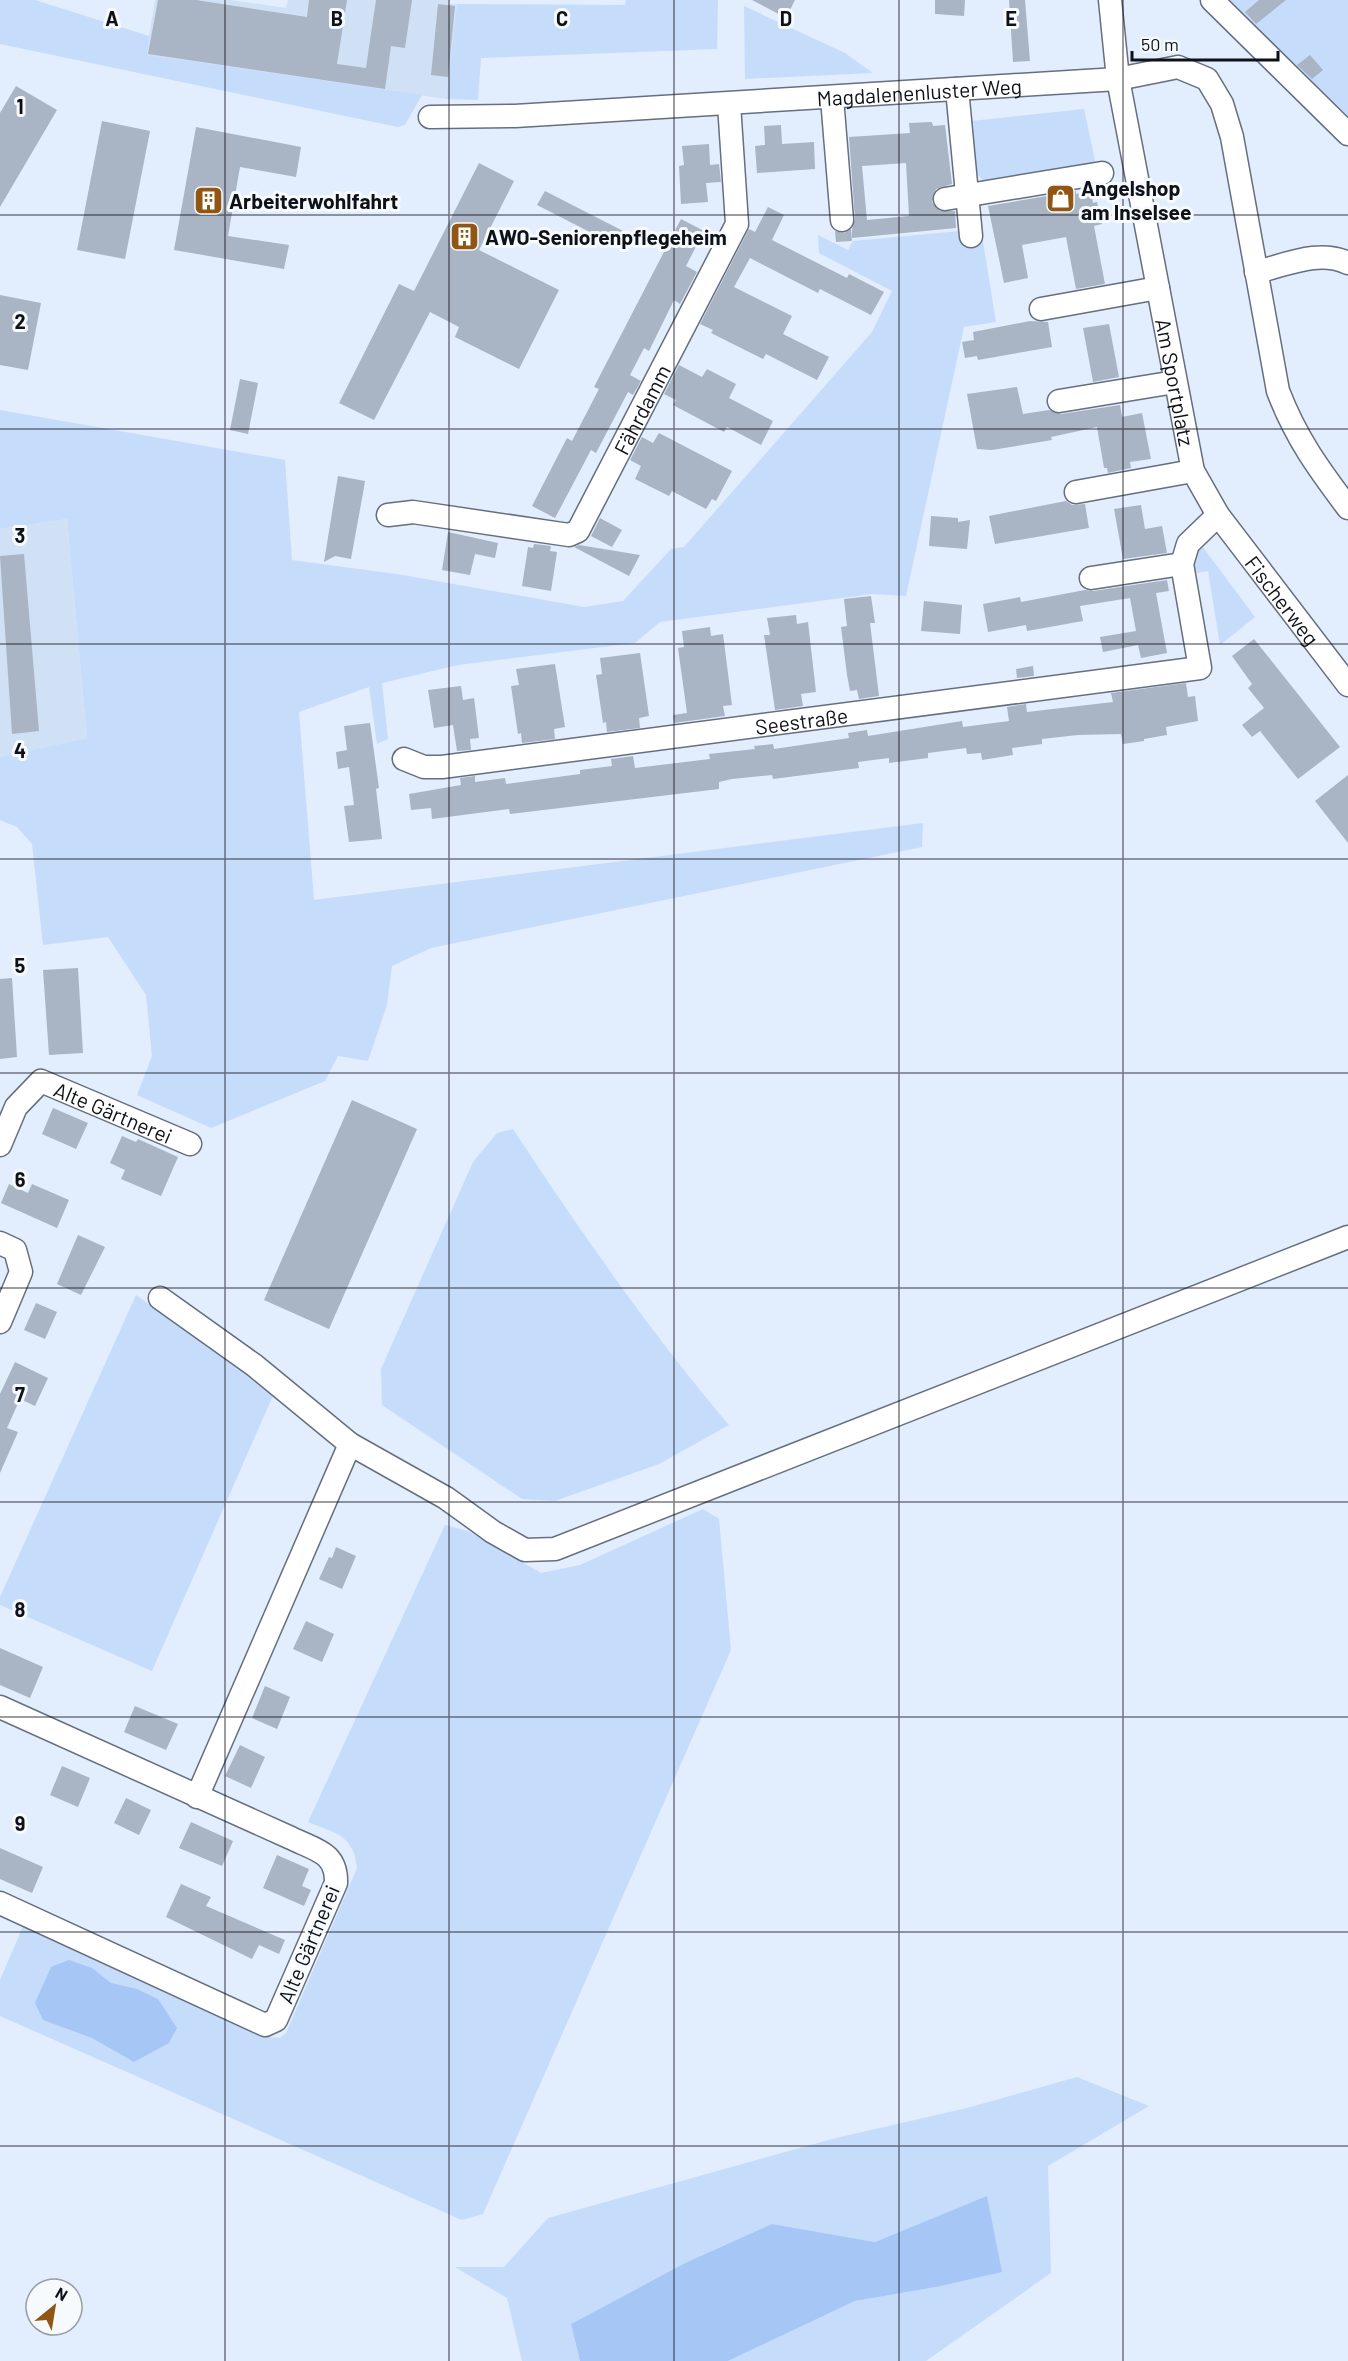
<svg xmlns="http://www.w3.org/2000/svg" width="1348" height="2361" viewBox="0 0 1348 2361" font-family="Barlow,sans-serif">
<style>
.built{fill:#d0e0f5}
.green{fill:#c6dcfb}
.water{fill:#a6c7f6}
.building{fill:#a9b4c4;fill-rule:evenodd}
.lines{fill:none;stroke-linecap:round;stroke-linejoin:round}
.minor-casing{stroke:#656f7d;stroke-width:25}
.minor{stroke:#fff;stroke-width:22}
.grid{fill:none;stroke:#0e1117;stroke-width:1.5;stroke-opacity:0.55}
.labels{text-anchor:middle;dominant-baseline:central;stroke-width:6;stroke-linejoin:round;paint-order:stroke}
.street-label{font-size:21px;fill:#0e1117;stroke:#f7fafd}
.poi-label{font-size:21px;font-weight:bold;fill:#0e1117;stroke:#f7fafd;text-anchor:start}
.grid-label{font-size:20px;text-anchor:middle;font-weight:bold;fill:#0e1117;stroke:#f7fafd;stroke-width:6;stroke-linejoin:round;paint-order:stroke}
</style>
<rect width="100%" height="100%" fill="#e2edfe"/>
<g class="built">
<polygon points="155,0 231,0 286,8 288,0 449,0 449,4 457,4 446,99 146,55"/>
<polygon points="67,519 87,738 0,757 0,529"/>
</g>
<g class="green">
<polygon points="0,0 35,0 149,36 147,55 422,95 405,125 398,127 0,44"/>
<polygon points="626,0 718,0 717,49 481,58 478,100 446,99 457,4 625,5"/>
<polygon points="1226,0 1348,0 1348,119"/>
<polygon points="744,6 845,53 873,73 745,79"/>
<path d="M1084 109 1096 165 987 183C967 173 972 141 971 121Z"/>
<polygon points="981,229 996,322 964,327 906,596 872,594 660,622 635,643 458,665 382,683 388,739 377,744 369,687 299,712 314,900 923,823 922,847 431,948 392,966 387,1005 368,1061 338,1056 325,1081 211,1128 137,1095 152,1056 146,995 108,937 43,945 32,844 17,827 0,820 0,757 87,738 67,519 0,529 0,410 285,460 292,560 403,575 584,607 623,601 671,549 684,547 872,332 892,291 819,253 818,235 848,250 853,241"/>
<polygon points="1202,546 1255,617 1220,645 1208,571 1192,574 1193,558"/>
<path d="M513 1129C580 1231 650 1332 729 1425L659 1464 555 1501 522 1499 382 1405 381 1369 473 1162 497 1133Z"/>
<polygon points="136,1295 275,1391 152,1671 0,1605 0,1597"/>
<path d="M703 1509 719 1519 731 1650 483 2214 462 2220 0 2016V1980L24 1924 269 2037 280 2038 286 2033 357 1868C354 1835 335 1833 308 1822L445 1525 468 1531 541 1573 580 1565Z"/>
<polygon points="1077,2077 1149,2106 1048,2166 1051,2273 926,2361 728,2361 855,2301 936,2287 987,2197 875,2242 772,2224 685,2263 571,2324 580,2361 522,2361 507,2298 455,2267 504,2267 548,2218 836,2138 967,2108"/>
</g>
<g class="water">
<polygon points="69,1960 92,1968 111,1983 137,1989 158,1999 177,2028 169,2043 134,2062 92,2038 43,2020 35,2003 51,1967"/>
<polygon points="987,2196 1002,2272 936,2287 855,2301 728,2361 580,2361 571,2324 685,2263 772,2224 875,2242"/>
</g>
<g class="building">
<polygon points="158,0 196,0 307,17 309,0 347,0 337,64 366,68 376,0 412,0 405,48 391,46 385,89 148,54"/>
<polygon points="752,0 795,0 786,18"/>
<polygon points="935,0 965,0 964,16 935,14"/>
<polygon points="1009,0 1025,0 1030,61 1013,62"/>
<polygon points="1259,0 1286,0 1256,24 1245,12"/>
<polygon points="438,4 455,6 448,77 431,75"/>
<polygon points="1310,55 1323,70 1312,79 1297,65"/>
<polygon points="16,86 57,110 0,207 0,113"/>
<polygon points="102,121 150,131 125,259 77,250"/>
<path d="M932 122 933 126 945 125 952 184 936 189 932 202 940 211H955L956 228 852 238V229L855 219 849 137 910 133 909 123ZM906 163 909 216 867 220 862 166Z"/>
<polygon points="781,125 782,144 814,142 815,169 757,173 755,146 765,145 764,126"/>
<polygon points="196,127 301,147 296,177 240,167 228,236 289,245 284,269 174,250"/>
<polygon points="709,144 710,165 719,164 721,182 706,183 708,202 681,204 679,166 684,165 682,146"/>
<polygon points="479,163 514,181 479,250 559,290 519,369 455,337 459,327 430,312 374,420 339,403 399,284 414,291"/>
<polygon points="545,191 627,233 619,247 537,205"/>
<polygon points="1076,191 1076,194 1091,191 1093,203 1097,202 1102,224 1094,226 1105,284 1076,289 1066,237 1022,245 1028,278 1004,283 988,206"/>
<polygon points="768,207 784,215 772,240 847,278 849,274 884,292 871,315 820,289 818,293 750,258 734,287 792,316 783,334 829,357 817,380 766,354 763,359 711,333 713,330 700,324 749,229 755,232"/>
<polygon points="681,219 704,231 686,266 697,272 680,304 674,300 649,351 644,348 630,375 641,381 633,395 628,392 596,453 591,450 555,518 532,506 567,438 572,441 599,389 594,387"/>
<polygon points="851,229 852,241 836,242 835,231 844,233"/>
<polygon points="0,295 41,303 28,370 0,365"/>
<polygon points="1030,321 1048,322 1052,347 978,360 977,356 965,358 962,342 974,340 973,332"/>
<polygon points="1109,324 1119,377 1093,382 1083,328"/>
<polygon points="679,365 702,377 707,369 736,384 729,398 773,421 761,445 727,427 724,432 673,405 676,400 664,394"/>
<polygon points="240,379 258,383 248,434 230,430"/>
<polygon points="1017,387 1023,414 1049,410 1061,414 1120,405 1122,417 1142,413 1151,459 1130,462 1131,468 1108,473 1107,468 1104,468 1097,427 1051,437 1052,440 992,450 977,449 967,394"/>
<polygon points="659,433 732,471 716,501 712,499 706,509 672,491 669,496 635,479 641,466 630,460 642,437 653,443"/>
<polygon points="338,476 365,481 363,493 351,559 335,556 324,562"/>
<polygon points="1066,501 1072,505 1085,504 1089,528 995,544 989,516"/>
<polygon points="1141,505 1145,529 1162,526 1167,553 1123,559 1114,509"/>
<polygon points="931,516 958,518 958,522 970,520 967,549 929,546"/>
<polygon points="600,518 622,530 612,547 591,536"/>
<polygon points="448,532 498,543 495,558 475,554 470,575 442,570"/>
<polygon points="534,544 551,546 550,551 557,552 551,591 522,586 528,547 533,548"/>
<polygon points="579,545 640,555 629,576 574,547"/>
<polygon points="24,554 39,731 12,734 0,556"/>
<polygon points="1167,580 1169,591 1156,593 1167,653 1141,658 1138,645 1103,652 1100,637 1136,631 1130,598 1080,606 1083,621 1027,631 1026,625 988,632 983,604 1020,597 1021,602 1085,590 1093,591"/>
<polygon points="871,596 875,623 870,623 879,696 859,699 857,690 850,691 847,675 841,627 847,626 844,599"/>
<polygon points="924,601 962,605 960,634 921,631"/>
<polygon points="796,615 797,624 808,622 816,692 801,694 803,706 775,710 764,635 770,635 767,618"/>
<polygon points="710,627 711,636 723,634 732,705 723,706 725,716 674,723 673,715 687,713 678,648 684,647 682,631"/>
<polygon points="1254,639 1340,747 1298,779 1260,731 1252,737 1242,725 1264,708 1248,688 1252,684 1232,656"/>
<polygon points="640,653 649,716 639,718 640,728 607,732 606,722 603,723 596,675 602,674 600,658"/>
<polygon points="555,664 565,727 554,729 555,739 522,743 521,733 518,734 511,686 519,685 516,669"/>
<polygon points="1033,666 1034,676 1017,678 1016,669"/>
<polygon points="1186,683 1188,697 1195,696 1198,721 1166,727 1167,735 1144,739 1144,741 1123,744 1121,734 1078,735 1042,739 1042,744 1012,748 1013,755 982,760 981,753 967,754 966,748 928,753 928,758 889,763 889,758 858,762 859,768 773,779 772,775 732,779 719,782 719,789 510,814 509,809 432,819 431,808 411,810 409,794 461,785 460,778 475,776 475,782 505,778 506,784 580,774 580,770 612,766 611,759 633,756 635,768 710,759 709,754 755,749 754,746 773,744 774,749 801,745 849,738 848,733 867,730 868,736 962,721 963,727 1009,721 1007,707 1026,704 1027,712 1113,702 1111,693"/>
<polygon points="461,686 463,700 474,698 479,738 470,739 471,750 457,751 453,725 434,728 428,690"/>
<polygon points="370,723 379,788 376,789 382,839 349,842 344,806 354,805 349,767 338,769 336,752 347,750 344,726"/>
<polygon points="1348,775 1348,843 1315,801"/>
<polygon points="78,968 83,1053 49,1055 43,970"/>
<polygon points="12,978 17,1057 0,1059 0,979"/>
<polygon points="352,1100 417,1129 329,1329 264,1300"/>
<polygon points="53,1108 88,1123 76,1149 42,1134"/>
<polygon points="122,1136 136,1142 138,1139 178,1157 161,1196 121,1179 125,1170 110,1163"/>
<polygon points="9,1184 28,1193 32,1184 69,1200 57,1228 1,1203"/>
<polygon points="78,1235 105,1247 81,1295 57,1284"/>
<polygon points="36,1303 57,1312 45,1339 24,1330"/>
<polygon points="15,1362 48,1378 35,1406 20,1399 7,1428 18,1432 0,1473 0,1394"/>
<polygon points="336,1547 356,1556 342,1589 319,1579 329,1557 332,1558"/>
<polygon points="306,1621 334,1634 322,1662 293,1649"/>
<polygon points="0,1648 43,1667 30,1698 0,1685"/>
<polygon points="265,1686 290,1697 277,1729 252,1718"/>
<polygon points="135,1706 178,1724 166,1750 124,1732"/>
<polygon points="240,1745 265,1757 251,1788 225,1776"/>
<polygon points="62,1766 90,1778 78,1807 50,1795"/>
<polygon points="126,1798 151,1810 139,1835 114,1823"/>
<polygon points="191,1822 233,1841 222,1866 179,1848"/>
<polygon points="0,1848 43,1867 32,1893 0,1879"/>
<polygon points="277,1855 309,1869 302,1886 311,1890 304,1906 263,1888"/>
<polygon points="181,1884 211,1897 206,1906 285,1940 279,1954 259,1945 252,1959 166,1917"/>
</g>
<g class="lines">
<defs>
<g id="minor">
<path id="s1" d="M1110 0 1118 79 1193 471 1218 515 1348 685"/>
<polyline points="1212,0 1348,134"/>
<polyline points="957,89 971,236"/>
<polyline points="832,98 842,220"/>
<path id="s2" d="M430 117 515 116 1085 81 1118 79 1178 67 1207 79 1222 104 1232 137 1278 391C1296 438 1318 468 1348 508"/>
<polyline points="945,199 1102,173"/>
<path d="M1256 272C1286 265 1319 249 1348 263"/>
<polyline points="1041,309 1158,288"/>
<polyline points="1059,401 1175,382"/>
<polyline points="1076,492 1193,471"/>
<path id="s3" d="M388 515 413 512 569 535 578 531 737 224 729 104"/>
<polyline points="1091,578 1182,564"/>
<path id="s4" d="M404 759 424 767H442L1200 668 1182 564 1188 544 1218 515"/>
<path id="s5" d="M0 1145 16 1107 41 1081 190 1144"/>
<polyline points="0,1243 15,1250 21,1272 0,1322"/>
<polyline points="160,1298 254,1365 350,1444 446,1498 493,1532 525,1550 555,1549 1348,1237"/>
<path d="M0 1707 291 1838C315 1850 337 1852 336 1883L276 2020 265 2025 0 1903"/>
<polyline points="197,1797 350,1444"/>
</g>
</defs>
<use href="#minor" class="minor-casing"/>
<use href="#minor" class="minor"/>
</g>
<path class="grid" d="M225 0V2361M449 0V2361M674 0V2361M899 0V2361M1123 0V2361M0 215H1348M0 429H1348M0 644H1348M0 859H1348M0 1073H1348M0 1288H1348M0 1502H1348M0 1717H1348M0 1932H1348M0 2146H1348"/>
<defs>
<symbol id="shop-square" viewBox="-11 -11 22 22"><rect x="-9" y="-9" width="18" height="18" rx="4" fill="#915614" stroke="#f7fafd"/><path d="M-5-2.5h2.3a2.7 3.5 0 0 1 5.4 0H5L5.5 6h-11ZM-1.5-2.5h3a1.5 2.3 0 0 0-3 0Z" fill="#fff"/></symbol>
<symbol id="building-square" viewBox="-11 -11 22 22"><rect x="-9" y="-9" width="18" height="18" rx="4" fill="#915614" stroke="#f7fafd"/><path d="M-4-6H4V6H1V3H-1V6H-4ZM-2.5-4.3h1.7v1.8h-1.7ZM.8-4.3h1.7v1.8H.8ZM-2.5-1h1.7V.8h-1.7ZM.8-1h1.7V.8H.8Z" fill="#fff"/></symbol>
</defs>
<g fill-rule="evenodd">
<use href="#shop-square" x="1044" y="182" width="33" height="33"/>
<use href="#building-square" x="192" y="184" width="33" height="33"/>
<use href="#building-square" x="448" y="220" width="33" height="33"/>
</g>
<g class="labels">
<g class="street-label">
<text stroke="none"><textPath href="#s2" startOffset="490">Magdalenenluster Weg</textPath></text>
<text stroke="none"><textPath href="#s1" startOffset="388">Am Sportplatz</textPath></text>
<text stroke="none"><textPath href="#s3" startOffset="330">Fährdamm</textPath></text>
<text stroke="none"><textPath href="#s1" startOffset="636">Fischerweg</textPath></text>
<text stroke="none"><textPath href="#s4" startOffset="402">Seestraße</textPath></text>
<text stroke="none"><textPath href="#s5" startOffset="156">Alte Gärtnerei</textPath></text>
<text transform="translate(308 1944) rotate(-67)">Alte Gärtnerei</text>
</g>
<g class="poi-label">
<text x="1081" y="187">Angelshop<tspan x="1081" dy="24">am Inselsee</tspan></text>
<text x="229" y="200">Arbeiterwohlfahrt</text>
<text x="485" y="236">AWO-Seniorenpflegeheim</text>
</g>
</g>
<g class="grid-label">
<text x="112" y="26">A</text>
<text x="337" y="26">B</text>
<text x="562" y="26">C</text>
<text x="786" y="26">D</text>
<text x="1011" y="26">E</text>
<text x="20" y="114">1</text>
<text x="20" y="329">2</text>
<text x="20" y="543">3</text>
<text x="20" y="758">4</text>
<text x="20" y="973">5</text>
<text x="20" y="1187">6</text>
<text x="20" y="1402">7</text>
<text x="20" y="1617">8</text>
<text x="20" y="1831">9</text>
</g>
<g transform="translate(54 2307) rotate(30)"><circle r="28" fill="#f7fafd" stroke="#9a9da1" stroke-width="1.5"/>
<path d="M0-4.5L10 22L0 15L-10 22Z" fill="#915614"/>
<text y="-9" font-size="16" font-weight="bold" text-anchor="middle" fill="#0e1117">N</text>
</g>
<path d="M1132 51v9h146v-9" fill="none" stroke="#0e1117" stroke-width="3"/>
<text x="1141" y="51" font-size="18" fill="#0e1117" stroke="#f7fafd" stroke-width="4.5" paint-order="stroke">50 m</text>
</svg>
